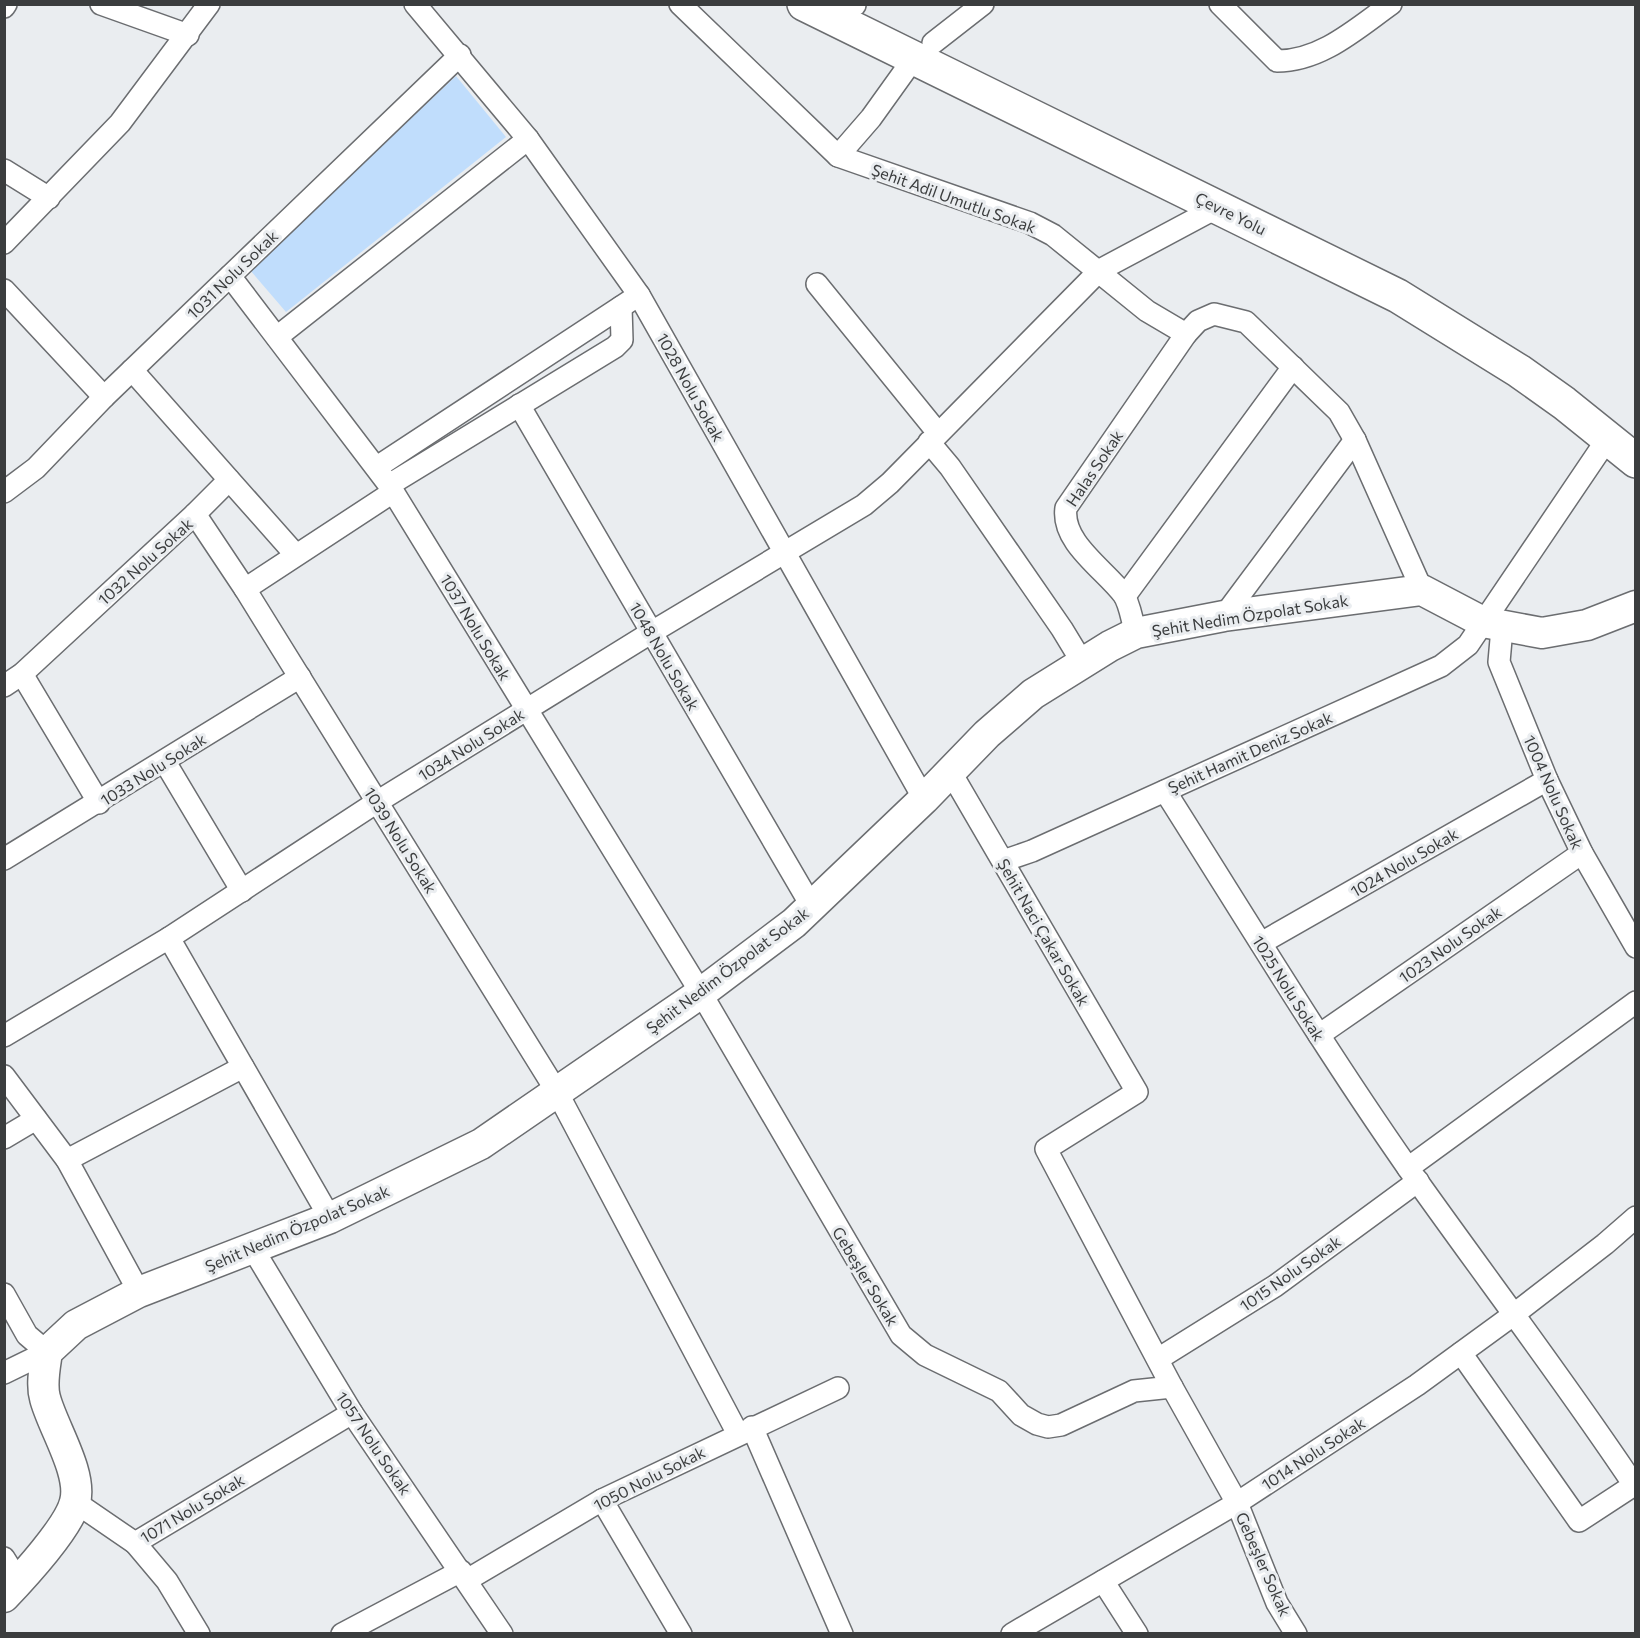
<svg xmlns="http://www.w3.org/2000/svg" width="1640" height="1638" viewBox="0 0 1640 1638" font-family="Commissioner,sans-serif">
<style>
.green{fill:#c0ddfc}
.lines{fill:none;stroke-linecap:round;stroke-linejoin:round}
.street-casing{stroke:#6b6d70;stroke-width:24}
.secondary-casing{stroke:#6b6d70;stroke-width:33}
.primary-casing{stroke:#6b6d70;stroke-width:36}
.street{stroke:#fff;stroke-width:21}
.secondary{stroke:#fff;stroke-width:30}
.primary{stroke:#fff;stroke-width:33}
.labels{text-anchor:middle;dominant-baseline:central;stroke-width:6;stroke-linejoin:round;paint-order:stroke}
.street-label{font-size:16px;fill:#3b3d3e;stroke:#eaedf0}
</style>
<rect width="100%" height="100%" fill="#eaedf0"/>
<polygon class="green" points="456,76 506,137 286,312 250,270"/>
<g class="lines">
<defs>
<g id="street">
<polyline points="101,4 188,35"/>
<polyline points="415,4 528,139 639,295 924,799"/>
<polyline points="680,4 838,156 1030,223 1053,235 1147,311 1186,334 1198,321 1214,314 1246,322 1339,412 1355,440 1422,590"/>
<path d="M1220 4 1277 61C1321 61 1356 29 1391 4"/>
<polyline points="855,5 855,4"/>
<polyline points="4,7 6,4"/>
<polyline points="933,43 983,4"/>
<polyline points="838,156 871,118 914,58"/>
<polyline points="4,170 49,198"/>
<polyline points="4,243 120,123 209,4"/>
<polyline points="230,276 389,485 701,993 901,1335 925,1355 999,1391 1021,1415 1037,1424 1048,1427 1061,1425 1134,1391 1172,1387"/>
<polyline points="817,284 938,433"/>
<polyline points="4,290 104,397"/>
<polyline points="277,337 528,139"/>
<polyline points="132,370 295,554"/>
<polyline points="519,405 812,907"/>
<polyline points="929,442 950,467 1062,629 1082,662"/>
<polyline points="377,467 639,295"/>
<polyline points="389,485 615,347 622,340 621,307"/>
<polyline points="4,492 36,468 104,397 460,55"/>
<polyline points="195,514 229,480"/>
<polyline points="245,589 557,1092 738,1434"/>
<polyline points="1125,596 1293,367"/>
<polyline points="1224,616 1355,440"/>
<polyline points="1502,628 1499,662 1547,780 1582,853 1636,947"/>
<path d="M1136 633C1132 622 1130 603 1123 594 1104 569 1061 542 1066 508L1186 334"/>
<polyline points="22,674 99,803"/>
<polyline points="4,686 22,674 195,514 245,589 393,492"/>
<polyline points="165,762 242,891"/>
<polyline points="950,771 1137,1092 1046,1149 1172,1387 1237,1503 1277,1603 1296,1634"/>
<path d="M1165 791C1245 917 1322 1045 1408 1168 1483 1274 1562 1377 1634 1485L1579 1521 1461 1353"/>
<polyline points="4,859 300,677"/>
<polyline points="1003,861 1032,851 1441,666 1468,645 1608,438"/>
<polyline points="169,938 330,1218"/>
<polyline points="1261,943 1547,780"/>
<polyline points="1319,1035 1582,853"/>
<polyline points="4,1036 169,938 377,802 652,632 864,505 890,483 1100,270 1218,207"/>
<polyline points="4,1076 67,1160 139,1292"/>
<polyline points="4,1138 36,1119"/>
<polyline points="67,1160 243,1067"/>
<polyline points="1408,1168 1636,1002"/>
<polyline points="253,1249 352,1413 502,1634"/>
<polyline points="4,1294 27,1335 47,1352 4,1373"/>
<polyline points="1158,1359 1275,1286 1418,1181"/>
<polyline points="752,1427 842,1634"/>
<polyline points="602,1500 681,1634"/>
<polyline points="75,1502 135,1543 352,1413"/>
<polyline points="135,1543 167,1581 199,1634"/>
<polyline points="4,1558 19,1582"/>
<polyline points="467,1580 602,1500 838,1388"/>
<polyline points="1103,1581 1137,1634"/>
<polyline points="342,1634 461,1571"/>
<polyline points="1012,1634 1237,1503 1417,1385 1513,1315 1605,1244 1636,1217"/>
</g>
<path id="secondary" d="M4 1597C23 1577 69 1527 75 1502 83 1473 52 1426 45 1398 41 1384 45 1366 47 1352L76 1325 139 1292 330 1218 481 1144 701 993 794 923 924 799 987 734 1033 694 1110 646 1136 633 1224 616 1422 590 1483 622 1542 633 1587 625 1636 606"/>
<polyline id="primary" points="804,4 1398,296 1519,371 1564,403 1636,461"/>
</defs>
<use href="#street" class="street-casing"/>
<use href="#secondary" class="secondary-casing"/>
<use href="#primary" class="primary-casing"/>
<use href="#street" class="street"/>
<use href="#secondary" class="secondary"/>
<use href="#primary" class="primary"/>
</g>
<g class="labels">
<g class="street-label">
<text transform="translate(954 198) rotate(20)">Şehit Adil Umutlu Sokak</text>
<text transform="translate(1231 213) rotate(26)">Çevre Yolu</text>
<text transform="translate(232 274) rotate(-44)">1031 Nolu Sokak</text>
<text transform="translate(691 387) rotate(61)">1028 Nolu Sokak</text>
<text transform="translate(1094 468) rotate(-56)">Halas Sokak</text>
<text transform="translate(145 561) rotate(-42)">1032 Nolu Sokak</text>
<text transform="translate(1250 615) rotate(-9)">Şehit Nedim Özpolat Sokak</text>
<text transform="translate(476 627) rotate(59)">1037 Nolu Sokak</text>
<text transform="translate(665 656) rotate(60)">1048 Nolu Sokak</text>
<text transform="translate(471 744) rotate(-32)">1034 Nolu Sokak</text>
<text transform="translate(1250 752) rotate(-24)">Şehit Hamit Deniz Sokak</text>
<text transform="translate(153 769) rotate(-32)">1033 Nolu Sokak</text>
<text transform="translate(1554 792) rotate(66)">1004 Nolu Sokak</text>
<text transform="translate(401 840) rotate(58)">1039 Nolu Sokak</text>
<text transform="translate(1404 862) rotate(-30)">1024 Nolu Sokak</text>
<text transform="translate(1044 932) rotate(60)">Şehit Naci Çakar Sokak</text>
<text transform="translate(1450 944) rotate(-35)">1023 Nolu Sokak</text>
<text transform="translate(727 970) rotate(-37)">Şehit Nedim Özpolat Sokak</text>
<text transform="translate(1289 988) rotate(58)">1025 Nolu Sokak</text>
<text transform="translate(297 1228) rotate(-23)">Şehit Nedim Özpolat Sokak</text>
<text transform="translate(1290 1273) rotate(-35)">1015 Nolu Sokak</text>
<text transform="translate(866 1276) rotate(59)">Gebeşler Sokak</text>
<text transform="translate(374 1443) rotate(56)">1057 Nolu Sokak</text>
<text transform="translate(1313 1453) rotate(-33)">1014 Nolu Sokak</text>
<text transform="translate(649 1478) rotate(-27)">1050 Nolu Sokak</text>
<text transform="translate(192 1508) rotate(-31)">1071 Nolu Sokak</text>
<text transform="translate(1264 1564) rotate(66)">Gebeşler Sokak</text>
</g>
</g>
<rect width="1640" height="1638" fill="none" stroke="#3b3d3e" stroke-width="12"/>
</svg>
